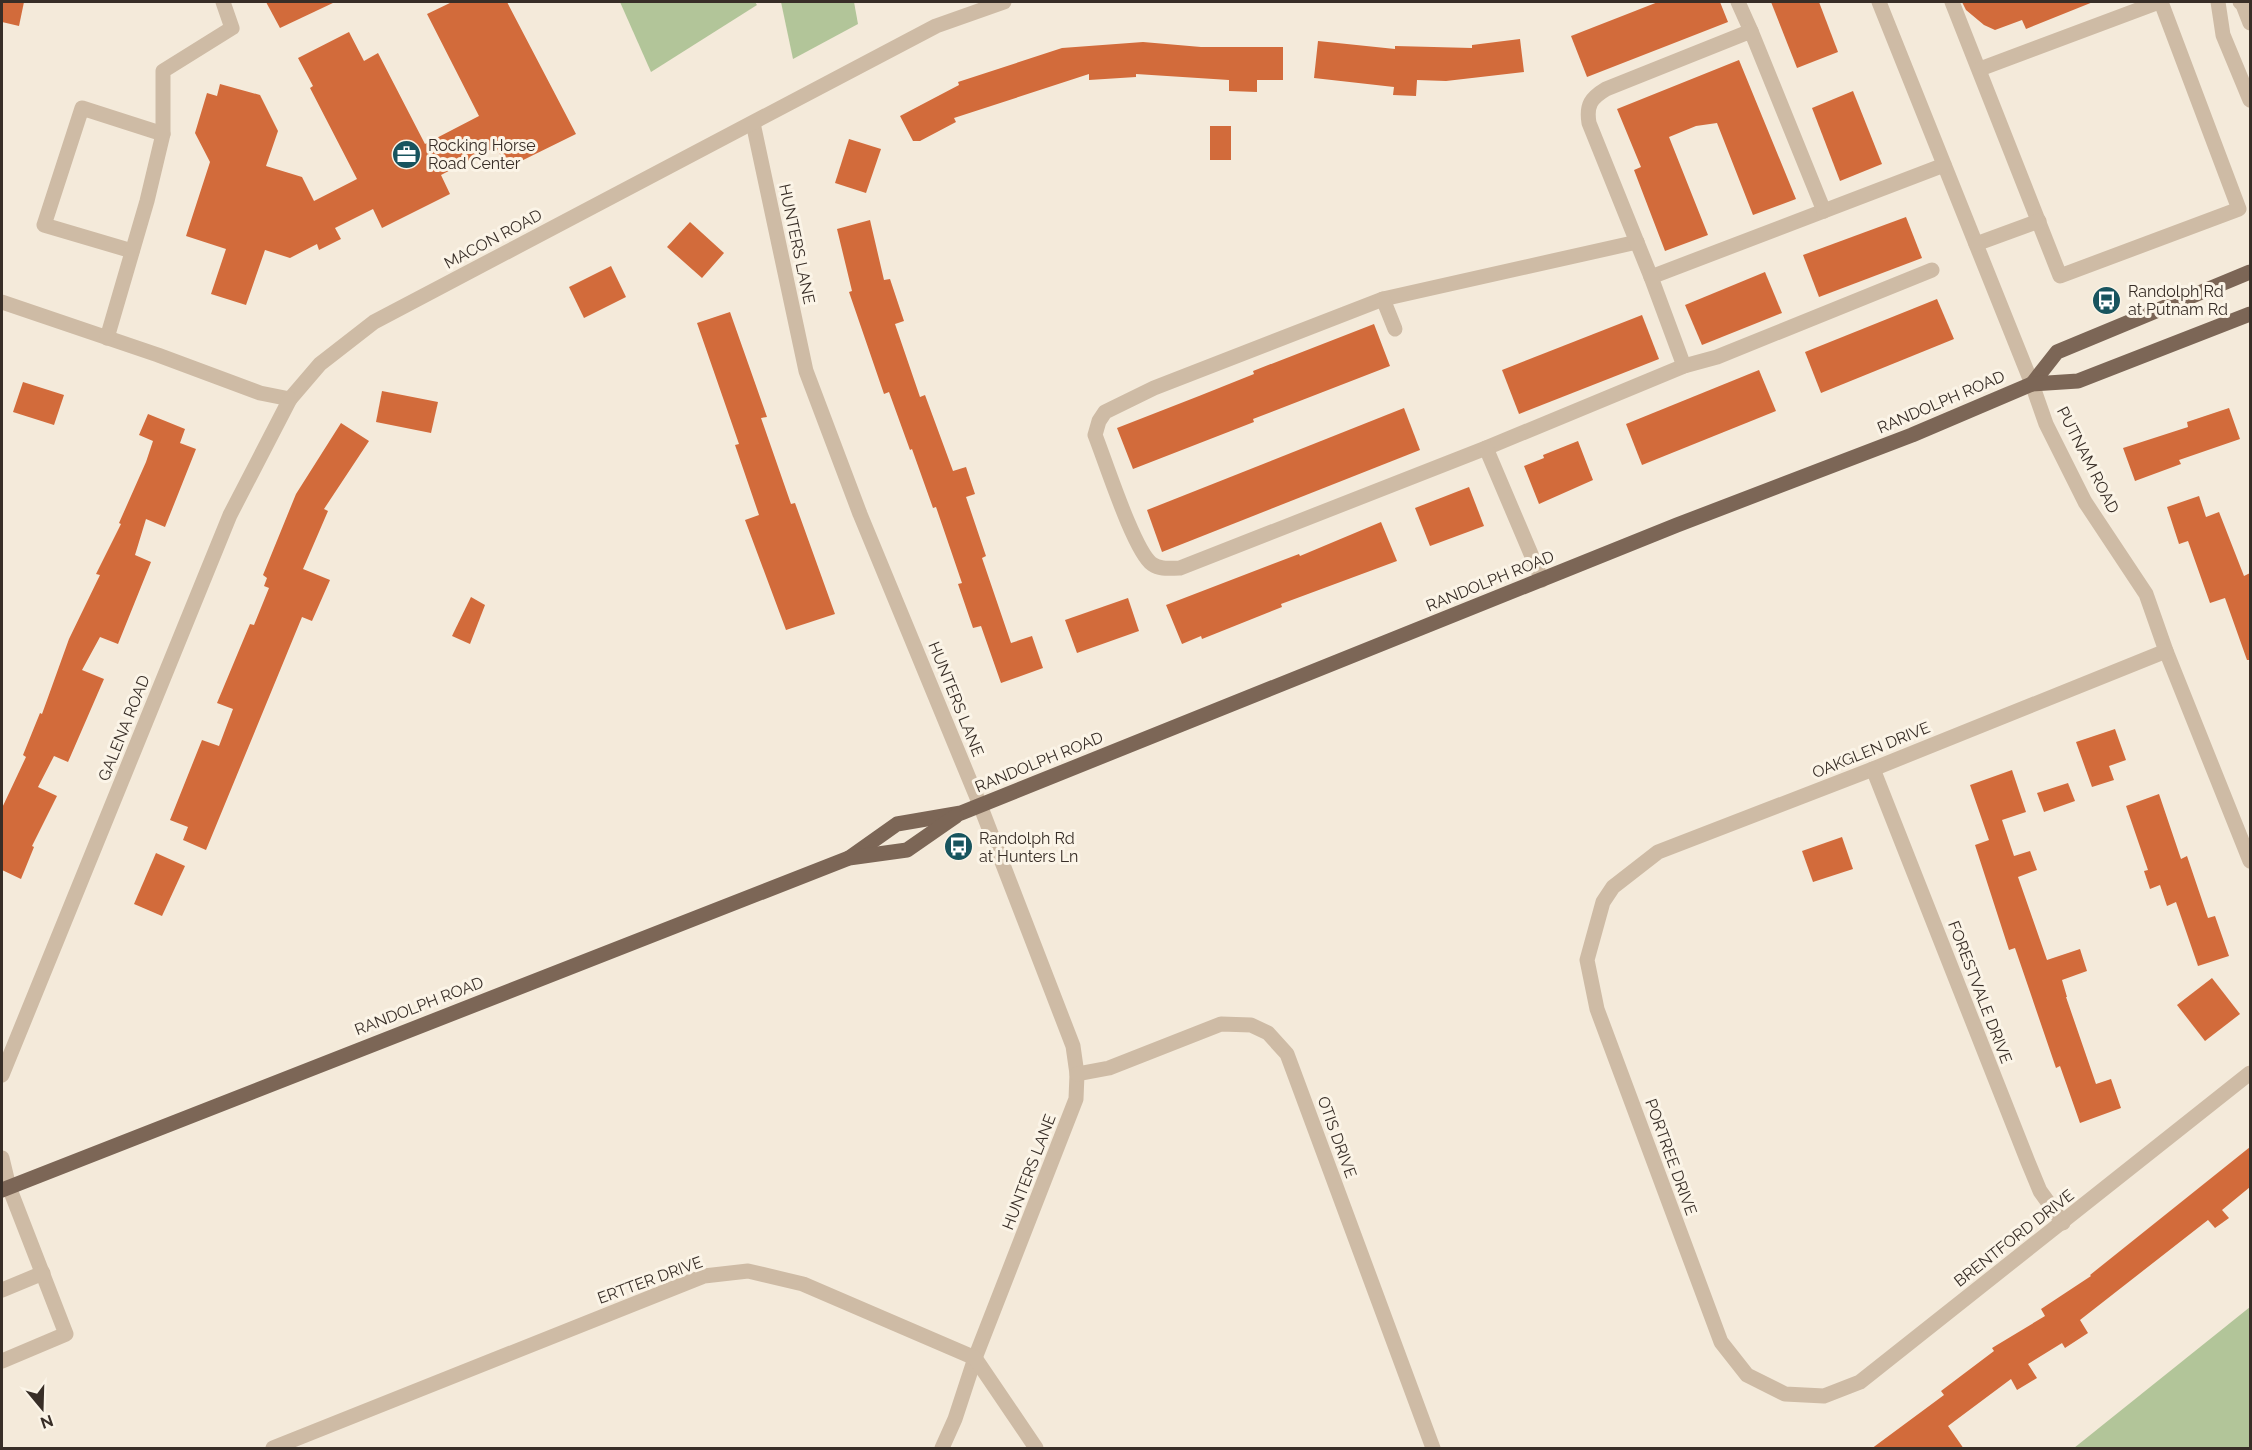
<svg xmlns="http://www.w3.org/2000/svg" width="2252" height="1450" viewBox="0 0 2252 1450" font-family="Raleway,sans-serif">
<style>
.green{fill:#b2c599}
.building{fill:#d26b3b}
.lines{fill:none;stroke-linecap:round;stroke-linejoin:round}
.minor{stroke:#cebba5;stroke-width:15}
.major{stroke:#7c6656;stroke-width:15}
.labels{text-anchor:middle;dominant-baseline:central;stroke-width:6;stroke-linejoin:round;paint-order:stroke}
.poi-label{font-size:16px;fill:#382e27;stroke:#fbf4e7;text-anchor:start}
.street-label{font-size:16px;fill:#382e27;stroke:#fbf4e7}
</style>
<rect width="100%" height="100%" fill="#f4eada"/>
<g class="green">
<polygon points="620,2 755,2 757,5 651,72"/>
<polygon points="781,2 854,2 858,24 793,59"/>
<polygon points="2250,1307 2250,1448 2074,1448"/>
</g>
<g class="building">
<polygon points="2,2 24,2 19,26 2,22"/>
<polygon points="266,2 335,2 280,28"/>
<polygon points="452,2 507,2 576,134 507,168 496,147 464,163 441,175 450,194 382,228 373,209 335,228 341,239 319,250 317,244 290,258 265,250 246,305 211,294 226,249 186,236 210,162 195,133 207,93 217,96 220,84 260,95 278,131 266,166 302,177 314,201 357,179 310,88 313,86 298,58 349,32 364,61 378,53 425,144 479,116 427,14"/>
<polygon points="1658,2 1720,2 1728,22 1587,77 1571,36"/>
<polygon points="1771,2 1819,2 1838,52 1797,68"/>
<polygon points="1962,2 2093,2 2026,29 2022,20 1995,30 1984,25 1966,10"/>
<polygon points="1520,39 1524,72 1446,81 1417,80 1416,96 1393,95 1394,87 1314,78 1318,41 1395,49 1395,46 1472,48 1472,45"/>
<polygon points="1143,42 1201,47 1283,47 1283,80 1257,80 1257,92 1229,91 1229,80 1136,74 1136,77 1089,80 1089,74 954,118 956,122 920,141 913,141 900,116 959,85 958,82 1062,48"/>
<polygon points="1739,60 1796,199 1753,215 1717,123 1696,126 1669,137 1708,235 1665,251 1634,170 1641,167 1617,109"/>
<polygon points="1853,91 1882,164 1840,181 1812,108"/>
<rect x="1210" y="126" width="21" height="34"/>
<polygon points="849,139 881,149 866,193 835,183"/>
<polygon points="1906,217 1922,258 1819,297 1803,255"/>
<polygon points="870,220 884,280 890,279 904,321 895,324 920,397 925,395 953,471 966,467 975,494 966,497 986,556 982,558 1011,643 1032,636 1043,668 1001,683 981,626 973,628 958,584 962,583 936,507 933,508 912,449 910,450 889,392 884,394 849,292 852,291 837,229"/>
<polygon points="690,222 724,253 702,278 667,247"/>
<polygon points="611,266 626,297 584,318 569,287"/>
<polygon points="1765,272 1782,313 1702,345 1685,305"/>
<polygon points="1937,299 1954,339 1821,393 1805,352"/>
<polygon points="730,312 767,417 761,418 791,504 795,503 835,614 786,630 745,520 759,515 735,445 739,444 697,323"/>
<polygon points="1642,315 1659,359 1519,414 1502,370"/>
<polygon points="1374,324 1390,366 1253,419 1254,422 1133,469 1117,428 1199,396 1254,374 1253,371"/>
<polygon points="1759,370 1776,411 1642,465 1626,424"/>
<polygon points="23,382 64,395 54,425 13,412"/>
<polygon points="382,391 438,402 431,433 376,422"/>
<polygon points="1404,408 1420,450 1162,552 1147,510"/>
<polygon points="2229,408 2240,439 2179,460 2181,464 2135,481 2123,448 2188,427 2187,422"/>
<polygon points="148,414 185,429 180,443 196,449 165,527 146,519 135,555 151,562 118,644 100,637 82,670 104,679 68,762 54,756 38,787 57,796 32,846 34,847 21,879 2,870 2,808 26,757 23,755 40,713 42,714 69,639 100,575 96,574 121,524 119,523 146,462 153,441 139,435"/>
<polygon points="341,423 369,441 324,509 328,511 303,569 330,580 312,621 302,617 206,850 183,840 188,827 170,820 202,740 219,746 233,709 217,703 250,624 254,625 269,588 264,586 267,578 263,575 296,494"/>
<polygon points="1578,441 1593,480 1539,504 1524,466 1544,458 1543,455"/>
<polygon points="1469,487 1484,526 1430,546 1415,508"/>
<polygon points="2199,496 2206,517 2219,512 2244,576 2250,573 2250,660 2247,660 2225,598 2210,603 2188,541 2179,544 2167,507"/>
<polygon points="1381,522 1397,561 1281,604 1282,607 1202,639 1201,636 1182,644 1166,605 1299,554 1300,556"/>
<polygon points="471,597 485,605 470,644 452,636"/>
<polygon points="1128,598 1139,631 1077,653 1065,620"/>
<polygon points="2115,729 2126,760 2109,766 2114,780 2092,787 2076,742"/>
<polygon points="2012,770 2026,812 2002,820 2014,856 2030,851 2037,870 2018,877 2047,960 2080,949 2087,971 2062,980 2067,997 2066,997 2096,1084 2111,1079 2121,1108 2080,1123 2060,1066 2056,1068 2015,948 2009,950 1975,845 1989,840 1970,785"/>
<polygon points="2068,783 2075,801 2044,812 2037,793"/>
<polygon points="2159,794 2181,859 2187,856 2208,918 2215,916 2229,956 2198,966 2176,902 2167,906 2160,885 2150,889 2144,871 2148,870 2126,806"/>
<polygon points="1842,837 1853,869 1813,882 1802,851"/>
<polygon points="156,853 185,866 162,916 134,904"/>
<polygon points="2212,978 2240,1014 2205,1041 2177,1005"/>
<polygon points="2250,1147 2250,1187 2222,1210 2229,1218 2215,1228 2208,1220 2080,1320 2088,1333 2065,1348 2062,1343 2028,1364 2037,1378 2017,1390 2011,1379 1948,1426 1964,1449 1871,1449 1944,1395 1941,1391 1994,1351 1992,1348 2045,1316 2041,1309 2091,1276 2090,1275"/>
</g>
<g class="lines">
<g class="minor">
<polyline points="1738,2 1751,31"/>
<polyline points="1879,2 2032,384 2046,424 2085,502 2146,594 2166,651 2250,861"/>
<polyline points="1952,2 2060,276 2239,209 2161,2"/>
<polyline points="2218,2 2223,35 2250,100"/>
<polyline points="2240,2 2243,5 2250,23"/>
<polyline points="1980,69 2159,2"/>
<polyline points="753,123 806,371 860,514 980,805 1073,1046 1077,1074 1076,1099 975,1358 955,1419 942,1448"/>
<path d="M1637 242 1383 299 1154 388 1105 412 1099 421 1095 435C1105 460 1134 551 1152 564 1161 570 1170 568 1180 568L1486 448 1684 366 1717 357 1932 270"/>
<polyline points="1976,244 2039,221"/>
<polyline points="132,251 44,225 82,108 163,134"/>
<polyline points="1651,277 1944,165"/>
<polyline points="1383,299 1395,329"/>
<polyline points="2,302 158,355 260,393 290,399 320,364 374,322 936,26 1004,2"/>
<polyline points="107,338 147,201 163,134 163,71 232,28 223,2"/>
<path d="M1684 366 1651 277 1589 123C1586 105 1591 98 1606 89L1751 31 1824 211"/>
<polyline points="1486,448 1542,580"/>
<polyline points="2166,651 1873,769 1658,852 1613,887 1603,902 1587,960 1597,1009 1721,1342 1747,1375 1785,1394 1824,1396 1860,1382 2250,1073"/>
<polyline points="1873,769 2028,1162 2040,1191 2063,1223"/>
<polyline points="1077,1074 1109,1068 1221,1024 1251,1025 1268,1033 1287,1054 1433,1448"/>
<polyline points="2,1075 230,515 290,399"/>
<polyline points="2,1158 9,1187 66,1334 2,1361"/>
<polyline points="2,1290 43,1273"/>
<polyline points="273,1448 704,1276 748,1271 803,1284 975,1358 1036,1448"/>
</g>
<g class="major">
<polyline points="2032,384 2057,352 2250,272"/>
<polyline points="849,858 897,824 961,813 1677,525 1912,435 2032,384 2078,381 2250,314"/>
<polyline points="2,1190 849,858 907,850 956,816"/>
</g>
</g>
<defs>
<symbol id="office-disc" viewBox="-11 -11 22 22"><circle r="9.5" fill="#18545e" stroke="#fbf4e7"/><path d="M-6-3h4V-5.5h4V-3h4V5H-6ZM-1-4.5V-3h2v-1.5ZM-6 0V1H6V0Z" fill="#fff"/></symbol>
<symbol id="bus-disc" viewBox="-11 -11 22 22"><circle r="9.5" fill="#18545e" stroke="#fbf4e7"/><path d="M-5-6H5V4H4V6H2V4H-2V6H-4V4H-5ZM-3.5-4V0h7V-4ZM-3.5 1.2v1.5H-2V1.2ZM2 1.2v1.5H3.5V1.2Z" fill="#fff"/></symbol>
</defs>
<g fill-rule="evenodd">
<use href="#office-disc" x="390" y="138" width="33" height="33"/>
<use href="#bus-disc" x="2090" y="284" width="33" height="33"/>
<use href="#bus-disc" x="942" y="830" width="33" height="33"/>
</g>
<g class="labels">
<g class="poi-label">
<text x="428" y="145">Rocking Horse<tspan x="428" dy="18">Road Center</tspan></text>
<text x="2128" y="291">Randolph Rd<tspan x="2128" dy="18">at Putnam Rd</tspan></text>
<text x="979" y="838">Randolph Rd<tspan x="979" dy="18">at Hunters Ln</tspan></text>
</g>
<g class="street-label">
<text transform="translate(493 239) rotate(-28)">MACON ROAD</text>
<text transform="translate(797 244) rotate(78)">HUNTERS LANE</text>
<text transform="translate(1941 402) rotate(-23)">RANDOLPH ROAD</text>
<text transform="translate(2088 460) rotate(63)">PUTNAM ROAD</text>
<text transform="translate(1490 581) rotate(-22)">RANDOLPH ROAD</text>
<text transform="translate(956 699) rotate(68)">HUNTERS LANE</text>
<text transform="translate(124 728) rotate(-68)">GALENA ROAD</text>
<text transform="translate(1871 750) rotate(-22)">OAKGLEN DRIVE</text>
<text transform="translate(1039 762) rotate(-22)">RANDOLPH ROAD</text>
<text transform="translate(1980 992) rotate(69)">FORESTVALE DRIVE</text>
<text transform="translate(419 1006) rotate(-21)">RANDOLPH ROAD</text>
<text transform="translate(1337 1137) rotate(70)">OTIS DRIVE</text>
<text transform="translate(1671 1157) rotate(70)">PORTREE DRIVE</text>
<text transform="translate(1029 1172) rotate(-69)">HUNTERS LANE</text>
<text transform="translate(2014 1238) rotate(-38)">BRENTFORD DRIVE</text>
<text transform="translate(650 1280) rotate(-20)">ERTTER DRIVE</text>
</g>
</g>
<rect width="2252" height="1450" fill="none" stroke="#382e27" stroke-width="6"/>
<g transform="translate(42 1408) rotate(161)" stroke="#fbf4e7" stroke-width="4.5" paint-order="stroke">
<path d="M0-4.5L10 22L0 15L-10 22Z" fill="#382e27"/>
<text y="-9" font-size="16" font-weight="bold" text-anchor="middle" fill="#382e27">N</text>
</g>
</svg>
